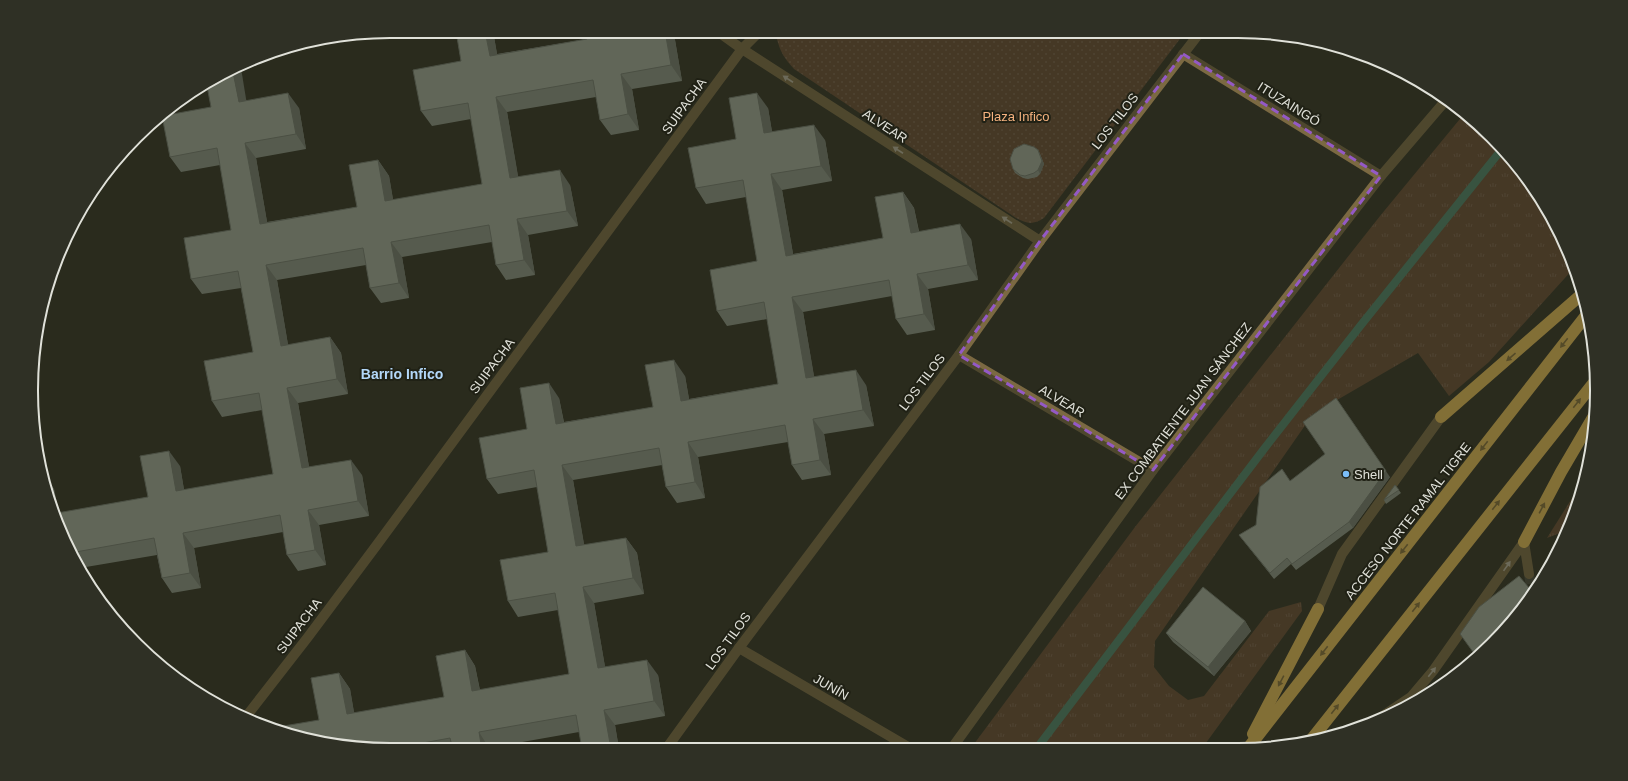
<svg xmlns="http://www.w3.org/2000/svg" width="1628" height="781" viewBox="0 0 1628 781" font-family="Arial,sans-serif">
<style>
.grass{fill:url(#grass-tufts)}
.park{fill:url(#park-dots)}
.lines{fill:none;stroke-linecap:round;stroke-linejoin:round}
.stream{stroke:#4a846c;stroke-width:8}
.minor-tunnel{stroke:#45463a;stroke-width:10;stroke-dasharray:10 5;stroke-linecap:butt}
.minor{stroke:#7b6942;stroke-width:10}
.highway{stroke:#eec056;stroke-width:12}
.wall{fill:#8d968a}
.shaded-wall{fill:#737a71}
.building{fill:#a4aea1;stroke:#737a71}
.oneway{fill:#bdb7a4}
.oneway2{fill:#877036}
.marked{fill:none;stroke:#9459c6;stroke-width:3;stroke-dasharray:8 5;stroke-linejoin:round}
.poi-dot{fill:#7bbef8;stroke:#202115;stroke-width:1.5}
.labels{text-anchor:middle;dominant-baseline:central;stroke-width:4;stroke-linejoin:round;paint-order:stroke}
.street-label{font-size:13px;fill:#e0e1d9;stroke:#202115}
.park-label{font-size:13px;fill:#f5b27f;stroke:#202115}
.poi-label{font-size:13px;fill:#e0e1d9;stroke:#202115;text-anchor:start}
.neighbourhood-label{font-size:14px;font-weight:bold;fill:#b3d8f9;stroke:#202115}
.rim{fill:none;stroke:#e0e1d9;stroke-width:2}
</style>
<defs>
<pattern id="grass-tufts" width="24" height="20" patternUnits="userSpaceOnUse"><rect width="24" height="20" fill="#66472f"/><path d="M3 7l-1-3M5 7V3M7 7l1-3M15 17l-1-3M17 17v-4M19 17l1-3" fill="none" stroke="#7c614d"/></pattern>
<pattern id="park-dots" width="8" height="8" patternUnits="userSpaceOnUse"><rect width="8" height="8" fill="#66472f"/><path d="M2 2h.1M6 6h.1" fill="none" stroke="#7c614d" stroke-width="1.8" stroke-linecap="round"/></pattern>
</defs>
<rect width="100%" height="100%" fill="#2a2b1e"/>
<g class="grass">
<polygon points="1464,114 1492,136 1537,191 1570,253 1574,268 1489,362 1449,396 1418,353 1313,414 1155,641 1154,667 1169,686 1188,700 1204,696 1269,611 1301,602 1302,611 1203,747 971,748 1135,527 1380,216"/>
<polygon points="1584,479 1568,530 1547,538"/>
</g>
<path class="park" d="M783 31H1186L1044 218C1033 225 1027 224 1016 218L794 69C785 59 780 52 777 39Z"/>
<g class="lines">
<polyline class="stream" points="1037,748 1264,449 1361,325 1502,149"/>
<polyline class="minor-tunnel" points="1529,574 1532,593"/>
<g class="minor">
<polyline points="717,31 742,49 1040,241"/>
<polyline points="1183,54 1381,176"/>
<polyline points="959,355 1153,470"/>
<polyline points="1524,542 1529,574"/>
<polyline points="1318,609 1342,554 1441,417"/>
<polyline points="739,648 910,748"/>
<polyline points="245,718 308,637 376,546 742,49 760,31"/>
<polyline points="1371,724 1411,697 1433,671 1524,542"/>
<polyline points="952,748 1153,470 1381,176 1447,99"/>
<polyline points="666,749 739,648 959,355 1040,241 1201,31"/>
</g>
<g class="highway">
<polyline points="1441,417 1582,294"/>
<polyline points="1524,542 1561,472 1595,414"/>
<polyline points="1253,734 1318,609"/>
<polyline points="1311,740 1596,380"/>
<polyline points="1249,747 1588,313"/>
</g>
</g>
<g class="wall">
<polygon points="456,31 493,31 497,54 587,39 626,31 669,31 675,40 682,81 632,89 639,130 611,135 600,120 596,97 507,112 518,177 570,185 578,226 528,235 535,275 506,280 496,265 492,242 402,257 409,298 381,303 370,288 366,265 277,280 288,345 330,337 341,353 348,394 298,403 309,467 362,475 369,516 319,525 326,565 298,571 287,555 283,532 194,548 201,588 172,593 162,578 157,555 80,568 68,550 46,478 54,489 59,513 148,497 180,466 184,490 273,474 262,410 222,417 212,401 253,352 241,288 202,294 191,279 231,230 220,165 181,172 170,157 211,107 246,100 299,108 306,149 256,158 267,222 357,207 378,160 389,176 393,200 482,184 471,119 432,126 421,111 461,61"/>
<polygon points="768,108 772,132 825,140 832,181 782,190 793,254 883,238 903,192 914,208 919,231 971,239 978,280 928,289 935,330 907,335 896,319 892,296 803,312 814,377 866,385 874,426 824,434 831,475 802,480 792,465 788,442 698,457 705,498 677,503 666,487 662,465 573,480 584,545 626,538 637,553 644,594 594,603 605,667 658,675 665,716 615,725 619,749 582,749 579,732 489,748 490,750 390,750 320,743 319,720 339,673 350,689 354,713 444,697 465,650 475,666 480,690 569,674 558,610 518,617 508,601 548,552 537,487 498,494 487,479 527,429 559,398 564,422 653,407 685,376 689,399 778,384 767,319 727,326 717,311 757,261 746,197 706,204 696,188 736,139"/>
<polygon points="1038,150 1040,154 1044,164 1040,174 1037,177 1028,179 1023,178 1015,173 1013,169"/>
<polygon points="1390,477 1353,528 1296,570 1291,564 1274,579 1239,535 1256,525 1290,481"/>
<polygon points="1395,485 1401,493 1386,504 1384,500"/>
<polygon points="1245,621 1251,631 1214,676 1173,642 1166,633"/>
</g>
<g class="shaded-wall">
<polygon points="485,31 493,31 500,71 490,56"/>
<polygon points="615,31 623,31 626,48 615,33"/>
<polygon points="665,31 669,31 675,40 682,81 671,65"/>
<polygon points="241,68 249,117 239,102 233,72"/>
<polygon points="621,74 632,89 639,130 628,114"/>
<polygon points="288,93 299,108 306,149 296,134"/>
<polygon points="757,93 768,108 775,149 764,133"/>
<polygon points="496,97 507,112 521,193 510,178"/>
<polygon points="814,125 825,140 832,181 821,166"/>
<polygon points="245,143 256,158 270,239 260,224"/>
<polygon points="1038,150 1040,154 1044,164 1040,174 1038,170"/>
<polygon points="378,160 389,176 396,216 385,201"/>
<polygon points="560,170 570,185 578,226 567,211"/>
<polygon points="771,174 782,190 796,271 786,256"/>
<polygon points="903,192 914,208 922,248 911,233"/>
<polygon points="517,219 528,235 535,275 524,260"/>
<polygon points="960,224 971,239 978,280 968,265"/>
<polygon points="391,242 402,257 409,298 399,283"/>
<polygon points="266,265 277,280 291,362 281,346"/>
<polygon points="917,274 928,289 935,330 924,314"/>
<polygon points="792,297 803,312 817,393 806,378"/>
<polygon points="330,337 341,353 348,394 337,379"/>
<polygon points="674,360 685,376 692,416 681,401"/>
<polygon points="856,370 866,385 874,426 863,410"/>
<polygon points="549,383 559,398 567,439 556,424"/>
<polygon points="287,388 298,403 312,484 302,468"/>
<polygon points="1336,398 1390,477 1353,528 1349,522"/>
<polygon points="813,419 824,434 831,475 820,460"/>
<polygon points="688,442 698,457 705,498 695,482"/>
<polygon points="169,451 180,466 187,507 176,491"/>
<polygon points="351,460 362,475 369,516 358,501"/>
<polygon points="562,465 573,480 587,561 576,546"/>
<polygon points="46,478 54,489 61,527"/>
<polygon points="308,510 319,525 326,565 315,550"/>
<polygon points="183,533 194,548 201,588 190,573"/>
<polygon points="626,538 637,553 644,594 633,578"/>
<polygon points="583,587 594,603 608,684 598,668"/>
<polygon points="1245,621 1251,631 1214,676 1208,667"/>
<polygon points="465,650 475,666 483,707 472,691"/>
<polygon points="647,660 658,675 665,716 654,701"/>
<polygon points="339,673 350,689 357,729 347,714"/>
<polygon points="604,710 615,725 619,749 611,749"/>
<polygon points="479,732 489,748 490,750 482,750"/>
</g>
<g class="building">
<polygon points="456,31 485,31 490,56 587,39 585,31 615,31 615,33 626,31 665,31 671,65 621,74 628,114 600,120 593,80 496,97 510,178 560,170 567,211 517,219 524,260 496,265 489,225 391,242 399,283 370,288 363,248 266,265 281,346 330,337 337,379 287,388 302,468 351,460 358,501 308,510 315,550 287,555 280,515 183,533 190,573 162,578 154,538 70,553 68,550 57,513 148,497 140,456 169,451 176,491 273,474 259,393 212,401 204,361 253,352 238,271 191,279 184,238 231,230 217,148 170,157 162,116 211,107 207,86 233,72 239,102 288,93 296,134 245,143 260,224 357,207 349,165 378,160 385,201 482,184 468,103 421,111 413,70 461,61"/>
<polygon points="757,93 764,133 814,125 821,166 771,174 786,256 883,238 875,197 903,192 911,233 960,224 968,265 917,274 924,314 896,319 889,280 792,297 806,378 856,370 863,410 813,419 820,460 792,465 785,425 688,442 695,482 666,487 659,448 562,465 576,546 626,538 633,578 583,587 598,668 647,660 654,701 604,710 611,749 582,749 576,715 479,732 482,750 453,750 450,738 385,750 320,743 272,728 319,720 311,678 339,673 347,714 444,697 436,656 465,650 472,691 569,674 555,593 508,601 500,560 548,552 534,470 487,479 479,438 527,429 520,388 549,383 556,424 653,407 645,365 674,360 681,401 778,384 764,302 717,311 710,270 757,261 743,180 696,188 688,148 736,139 729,98"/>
<polygon points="1024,144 1034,147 1038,150 1042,161 1038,170 1034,173 1025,176 1020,175 1013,169 1010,159 1014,149"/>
<polygon points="1336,398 1386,471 1349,522 1292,564 1287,558 1270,573 1239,535 1256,525 1260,487 1282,469 1290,481 1325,454 1303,422"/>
<polygon points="1395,485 1399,490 1384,500"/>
<polygon points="1519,576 1530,589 1537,584 1523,610 1476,656 1460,634 1479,607"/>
<polygon points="1203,587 1245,621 1208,667 1166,633"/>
</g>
<defs><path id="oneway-solid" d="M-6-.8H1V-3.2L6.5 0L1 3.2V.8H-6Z"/></defs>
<g class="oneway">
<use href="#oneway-solid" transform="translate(788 79) rotate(-147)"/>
<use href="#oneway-solid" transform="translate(898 150) rotate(-147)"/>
<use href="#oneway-solid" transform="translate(1007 220) rotate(-147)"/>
<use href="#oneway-solid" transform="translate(1507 566) rotate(-55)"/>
<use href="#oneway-solid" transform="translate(1432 672) rotate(-52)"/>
</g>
<g class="oneway2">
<use href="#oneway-solid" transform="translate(1564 343) rotate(128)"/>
<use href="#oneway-solid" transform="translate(1511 357) rotate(139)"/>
<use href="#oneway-solid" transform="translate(1577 403) rotate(-52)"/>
<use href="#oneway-solid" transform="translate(1484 446) rotate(128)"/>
<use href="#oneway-solid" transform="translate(1496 505) rotate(-52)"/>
<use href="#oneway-solid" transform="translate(1542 508) rotate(-62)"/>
<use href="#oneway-solid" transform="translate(1404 549) rotate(128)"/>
<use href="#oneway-solid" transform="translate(1416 607) rotate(-52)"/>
<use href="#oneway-solid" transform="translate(1324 651) rotate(128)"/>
<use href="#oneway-solid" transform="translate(1281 681) rotate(118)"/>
<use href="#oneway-solid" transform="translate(1335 709) rotate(-52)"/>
</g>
<path d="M0 0H1628V781H0ZM1183 54 1381 176 1153 470 959 355 1040 241Z" fill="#2a2b1e" fill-opacity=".55" fill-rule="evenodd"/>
<path class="marked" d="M1183 54 1381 176 1153 470 959 355 1040 241Z"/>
<circle class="poi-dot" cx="1346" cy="474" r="4"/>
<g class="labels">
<g class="street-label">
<text transform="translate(1289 104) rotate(32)">ITUZAINGÓ</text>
<text transform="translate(684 106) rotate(-54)">SUIPACHA</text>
<text transform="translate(1115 121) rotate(-52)">LOS TILOS</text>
<text transform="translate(885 126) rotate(33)">ALVEAR</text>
<text transform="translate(492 366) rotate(-53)">SUIPACHA</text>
<text transform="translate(922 382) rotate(-53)">LOS TILOS</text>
<text transform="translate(1062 401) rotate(31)">ALVEAR</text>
<text transform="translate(1183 411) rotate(-53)">EX COMBATIENTE JUAN SÁNCHEZ</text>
<text transform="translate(1408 521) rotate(-52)">ACCESO NORTE RAMAL TIGRE</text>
<text transform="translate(299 626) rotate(-53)">SUIPACHA</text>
<text transform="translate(728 641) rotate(-54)">LOS TILOS</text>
<text transform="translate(831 687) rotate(30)">JUNÍN</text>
</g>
<g class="park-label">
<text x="1016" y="116">Plaza Infico</text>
</g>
<g class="poi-label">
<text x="1354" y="474">Shell</text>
</g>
<g class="neighbourhood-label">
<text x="402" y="374">Barrio Infico</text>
</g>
</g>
<path d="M0 0H1628V781H0ZM390 38H1238A352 352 0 0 1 1590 390V391A352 352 0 0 1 1238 743H390A352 352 0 0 1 38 391V390A352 352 0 0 1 390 38Z" fill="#2f3025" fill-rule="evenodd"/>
<path class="rim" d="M390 38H1238A352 352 0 0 1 1590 390V391A352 352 0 0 1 1238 743H390A352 352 0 0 1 38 391V390A352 352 0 0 1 390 38Z"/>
</svg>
